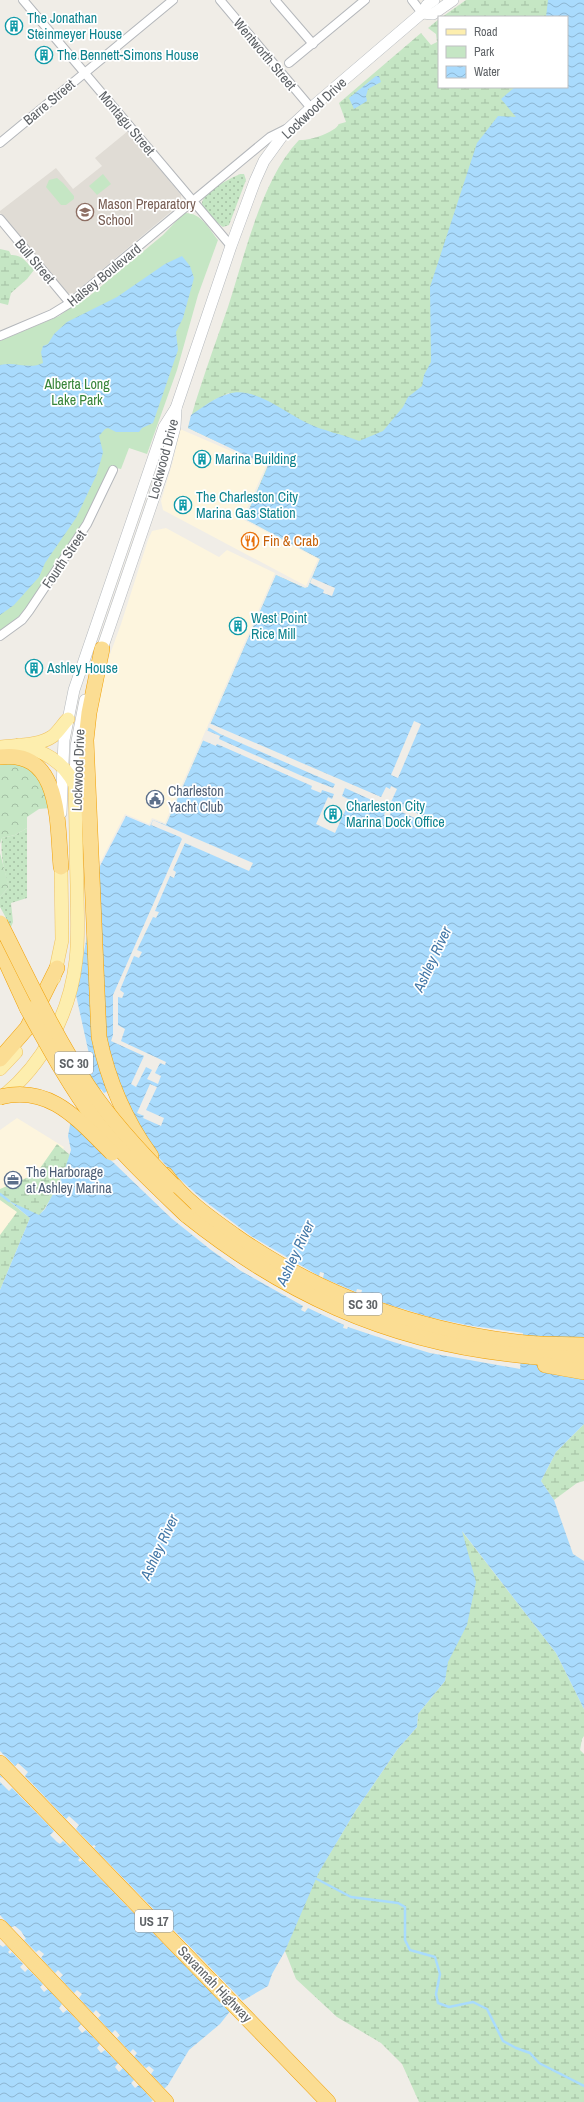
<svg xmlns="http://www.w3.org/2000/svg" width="584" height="2102" viewBox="0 0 584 2102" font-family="'Archivo Narrow',sans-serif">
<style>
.commercial{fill:#fdf5de}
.education{fill:#e0dcd5}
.grass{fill:url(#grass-dots)}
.forest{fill:url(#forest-crowns)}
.wetland{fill:url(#wetland-marsh)}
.green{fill:#c5e6c4}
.water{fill:url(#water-waves)}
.pier{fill:#f0ede7}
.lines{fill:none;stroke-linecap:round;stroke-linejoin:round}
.stream{stroke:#a9dbfd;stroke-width:2.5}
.street-casing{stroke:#b4b7bb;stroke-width:10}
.secondary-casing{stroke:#b5b9bd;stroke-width:12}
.primary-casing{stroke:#efc261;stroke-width:14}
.highway-casing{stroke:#f1a005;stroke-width:16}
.street{stroke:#fff;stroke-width:8}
.secondary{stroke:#fff;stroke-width:11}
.primary{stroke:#fdeeae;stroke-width:13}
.highway{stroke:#fbdd93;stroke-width:15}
.highway-bridge-casing{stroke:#f1a005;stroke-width:16;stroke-linecap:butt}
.highway-bridge{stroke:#fbdd93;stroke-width:15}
.labels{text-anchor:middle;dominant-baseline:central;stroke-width:3.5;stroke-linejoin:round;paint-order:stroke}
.shield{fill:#fff;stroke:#8e9194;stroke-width:1}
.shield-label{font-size:13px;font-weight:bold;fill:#5e6266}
.culture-label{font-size:14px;fill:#0d838f;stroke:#fff;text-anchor:start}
.street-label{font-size:14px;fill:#5e6266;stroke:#fff}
.education-label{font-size:14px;fill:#785e54;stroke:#fff;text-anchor:start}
.park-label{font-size:14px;fill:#378438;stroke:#fff}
.food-label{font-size:14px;fill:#c56008;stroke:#fff;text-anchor:start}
.service-label{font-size:14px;fill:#4e5e75;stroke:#fff;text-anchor:start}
.water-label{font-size:15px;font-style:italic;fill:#4277a7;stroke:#fff}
</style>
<defs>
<pattern id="grass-dots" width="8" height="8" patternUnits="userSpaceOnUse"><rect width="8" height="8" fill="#c5e6c4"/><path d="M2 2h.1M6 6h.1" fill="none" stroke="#a3bea3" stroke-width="1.8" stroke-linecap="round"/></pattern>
<pattern id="forest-crowns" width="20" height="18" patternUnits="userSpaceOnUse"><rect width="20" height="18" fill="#c5e6c4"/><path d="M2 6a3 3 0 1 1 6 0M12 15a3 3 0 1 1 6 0" fill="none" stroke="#a3bea3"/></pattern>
<pattern id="wetland-marsh" width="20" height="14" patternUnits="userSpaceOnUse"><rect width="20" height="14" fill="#c5e6c4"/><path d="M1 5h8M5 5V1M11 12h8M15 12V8" fill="none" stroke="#a3bea3"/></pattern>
<pattern id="water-waves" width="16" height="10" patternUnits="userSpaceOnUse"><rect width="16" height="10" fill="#a9dbfd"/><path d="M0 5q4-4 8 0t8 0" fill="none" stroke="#8db5d1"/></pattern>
</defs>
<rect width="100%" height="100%" fill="#f0ede7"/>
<g class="commercial">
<polygon points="180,429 266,466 242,519 318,559 306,586 163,510 161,501 173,461"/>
<polygon points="166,528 219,557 227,550 275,573 165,823 152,818 149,824 125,814 101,861 95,862 88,755 101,679 121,624 148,540 152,531"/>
<polygon points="17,1118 64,1147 34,1198 0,1243 0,1130"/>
</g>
<polygon class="education" points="128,131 181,195 180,204 73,294 67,293 0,213 0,211 56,168 73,189 102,166 95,158"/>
<g class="grass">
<path d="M240 174H244L246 180 229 225 223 227C217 223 203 212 202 204 201 193 231 178 240 174Z"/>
<path d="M27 828V898L11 903 13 922 11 927 0 907V897L9 887C4 871 0 854 2 838L15 835Z"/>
</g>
<g class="forest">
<polygon points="0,762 21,764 43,780 50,808 39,809 27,817 27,828 15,835 2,838 0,844"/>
<polygon points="0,853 9,887 0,897"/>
</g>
<g class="wetland">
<polygon points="466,0 562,0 567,17 442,17"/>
<path d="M439 19V87H549L404 503 229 393 214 400 374 501 166 825 276 575 305 588 308 587 320 559 245 519 268 465 188 428C199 388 214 347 228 307 245 255 261 180 299 140 309 141 334 133 339 124L346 122 339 103 421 33 431 45 437 42 436 34 428 28Z"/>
<path d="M0 249 9 251 11 255C22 254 27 263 34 270L27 279 11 293 8 305 0 303Z"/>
<path d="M57 1144 70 1155C63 1175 53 1199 39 1216L10 1202 30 1218 0 1290V1235L17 1212 0 1200V1189L36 1174Z"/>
<polygon points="584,1424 584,1481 577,1483 554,1500 541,1481 556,1452"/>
<polygon points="461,1530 556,1653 584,1709 584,1736 582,1739 580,1750 584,1754 584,2102 419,2102 402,2064 381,2043 337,2017 296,1979 285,1951 312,1883 356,1810 397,1750 417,1727 418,1714 445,1681"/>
</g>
<g class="green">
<polygon points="103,174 111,184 97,195 89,186"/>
<polygon points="57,178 63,183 74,196 74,199 66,205 61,205 46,187 49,180"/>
<path d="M184 213C201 212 209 229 218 240L198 295 177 370 147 454 129 448 121 469 112 467 83 527 23 613 0 632V341L59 316 79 301 87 298 163 235Z"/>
</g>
<g class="water">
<path d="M548 0H584V1424L556 1452 541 1481 554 1500 573 1554 584 1561V1709L556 1653 462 1531 476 1582 467 1625 448 1662 445 1681 418 1714 417 1727 397 1750 356 1810 319 1872 285 1951 272 1974 268 1986 235 2005 220 2024 189 2050 168 2085 151 2102H0V1290L30 1218 9 1201 39 1215 45 1209 63 1175 71 1150 68 1136 70 1125 91 1063 76 995 100 866 126 816 150 826 153 820 166 825 276 575 305 588 308 587 320 559 245 519 268 466 188 428 191 415C203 407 214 398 228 394 253 385 285 413 307 423 323 431 342 434 359 441L383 431 403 407 408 397 422 386 424 375 431 362 430 287 477 143 498 116 516 117 501 99 515 87H567V17H546Z"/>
<polygon points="376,76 379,76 381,82 368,89 366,96 367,101 354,109 349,98"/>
<path d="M182 256 190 266 194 278 183 318 176 332 178 350 153 423 142 428 139 432H116L108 428 105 429 99 436 103 452 101 460 96 476 76 518 45 563 39 577 14 605 0 615V365C15 361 29 370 43 363L41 352 43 346 48 344 54 334 67 322 117 297 165 264Z"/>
</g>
<g class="pier">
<polygon points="312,578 335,588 332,596 323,593 324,590 310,583"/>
<polygon points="414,721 421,724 398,778 391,775"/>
<polygon points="209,723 381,797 386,787 390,789 391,786 397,789 391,802 421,815 419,820 393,808 389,817 384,815 387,807 345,788 342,796 350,800 335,833 316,824 328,797 332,799 334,794 322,790 321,793 311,789 312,786 217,744 216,746 202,740 206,730 220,736 219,739 302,776 333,788 335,784 220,734 208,727"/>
<polygon points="153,820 253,863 249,871 185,843 173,870 176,872 174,878 170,876 155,911 159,912 156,918 153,917 137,950 142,952 139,958 134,956 120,990 124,993 123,996 122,998 118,997 118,1025 125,1029 121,1041 166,1062 165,1065 160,1063 155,1073 161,1076 158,1084 147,1079 152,1070 146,1067 136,1087 131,1084 144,1056 111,1041 113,1035 113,995 182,839 180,837 151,825"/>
<polygon points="150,1084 157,1087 146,1110 164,1118 161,1126 143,1118 144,1116 137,1113"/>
<polygon points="101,1089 104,1093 108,1091 152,1150 172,1172 202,1199 251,1236 319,1276 320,1272 324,1273 323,1278 356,1292 357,1289 362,1290 361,1294 387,1304 433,1318 467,1325 523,1333 520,1369 430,1353 390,1341 348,1327 347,1329 343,1328 344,1325 308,1308 305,1312 301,1310 303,1306 241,1271 211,1250 171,1218 91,1141 75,1107"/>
<polygon points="0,1751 15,1766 18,1763 28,1772 25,1776 66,1819 69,1816 79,1825 76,1829 92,1846 94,1845 96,1846 94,1848 244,2002 236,2006 231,2013 82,1860 80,1862 78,1860 80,1858 63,1841 60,1844 57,1842 50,1835 54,1831 12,1788 9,1791 0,1782 0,1777 3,1778 0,1775"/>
<polygon points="0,1915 11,1927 15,1926 21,1931 26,1939 24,1940 36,1952 39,1950 44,1954 41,1958 55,1973 58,1970 63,1975 60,1978 74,1993 77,1990 82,1994 79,1998 93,2013 96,2010 101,2015 98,2018 112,2033 115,2030 120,2035 117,2038 130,2052 133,2049 137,2053 134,2057 146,2068 149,2066 154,2070 151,2074 166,2090 154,2102 139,2085 135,2088 131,2083 134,2080 123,2068 119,2072 115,2067 118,2063 105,2050 101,2053 97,2048 100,2044 86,2030 82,2033 78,2028 81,2024 67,2010 63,2013 59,2008 62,2004 48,1989 44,1992 40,1987 43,1984 28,1969 25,1972 20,1967 23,1964 12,1952 10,1954 8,1952 10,1950 6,1945 3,1947 0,1945"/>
</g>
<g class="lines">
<g class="stream">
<polyline points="0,1194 9,1201"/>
<polyline points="315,1878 351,1897 398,1903 405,1907 405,1940 410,1950 435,1957 440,1974 436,1994 438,2003 449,2007 473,2002 487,2009 503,2041 516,2048 530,2053 539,2063 584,2086"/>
</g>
<defs>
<g id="street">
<polyline points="23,0 231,246"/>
<polyline points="220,0 311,108"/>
<polyline points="275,0 313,44"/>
<polyline points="412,0 422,13"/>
<polyline points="289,63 365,0"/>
<polyline points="0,143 173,0"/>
<polyline points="0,219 70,303"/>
<polyline points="0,336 52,314 70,303 270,137 286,129"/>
<polyline points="0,636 22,620 29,611 87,524 113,470"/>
</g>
<g id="secondary">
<polyline points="422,13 433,14 453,0"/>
<polyline points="176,408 231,246 255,181 264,161 285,132 311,108 422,13 427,5 434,0"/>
<polyline points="75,785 76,746 85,700"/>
<polyline points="61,813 64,740 74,690 164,427 176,408 175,427 164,468 100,655"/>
</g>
<g id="primary">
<path d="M0 747C17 745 39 746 53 736 59 731 63 724 68 719"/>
<polyline points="54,978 62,940 61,867"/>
<polyline points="0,1069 16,1052"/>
<path d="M1 1098C43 1065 70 1014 76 960 79 935 77 910 77 885 76 851 76 818 75 785 63 761 44 751 19 745"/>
</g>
<g id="highway">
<path d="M102 649 89 713 86 740 99 1037C108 1081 125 1120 151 1156"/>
<path d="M0 757C62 749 57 825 61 867"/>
<polyline points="0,949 27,1008"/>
<polyline points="0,1059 27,1028 57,968"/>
<path d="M166 1175C183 1199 210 1218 234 1235 320 1296 422 1332 526 1343 545 1345 565 1344 584 1345"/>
<path d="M186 1215C282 1292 385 1340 509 1354 533 1357 559 1360 584 1358"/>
<polyline points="545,1365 584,1372"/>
<polyline points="0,1763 328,2102"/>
<polyline points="0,1927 166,2102"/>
</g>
</defs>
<use href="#street" class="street-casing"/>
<use href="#secondary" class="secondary-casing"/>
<use href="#primary" class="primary-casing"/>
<use href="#highway" class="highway-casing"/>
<use href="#street" class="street"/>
<use href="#secondary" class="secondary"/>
<use href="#primary" class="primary"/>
<use href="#highway" class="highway"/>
<defs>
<g id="highway-bridge">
<path d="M0 923C28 978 54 1035 88 1086 112 1122 142 1154 173 1185"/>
<path d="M27 1008C48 1046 69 1085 95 1120 122 1155 155 1185 186 1215"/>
<path d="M0 1097C51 1084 79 1121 112 1153"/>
</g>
</defs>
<use href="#highway-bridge" class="highway-bridge-casing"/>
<use href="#highway-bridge" class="highway-bridge"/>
</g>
<defs>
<symbol id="building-ring" viewBox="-11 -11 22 22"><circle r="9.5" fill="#fff" stroke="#0f9aa8" stroke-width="1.5"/><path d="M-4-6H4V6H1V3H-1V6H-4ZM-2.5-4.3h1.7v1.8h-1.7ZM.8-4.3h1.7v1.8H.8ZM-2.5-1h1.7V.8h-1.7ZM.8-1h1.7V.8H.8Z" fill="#0f9aa8"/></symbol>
<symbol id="school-ring" viewBox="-11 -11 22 22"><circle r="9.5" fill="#fff" stroke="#8d6e63" stroke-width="1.5"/><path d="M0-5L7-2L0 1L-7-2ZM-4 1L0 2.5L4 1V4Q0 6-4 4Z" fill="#8d6e63"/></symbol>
<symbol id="restaurant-ring" viewBox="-11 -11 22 22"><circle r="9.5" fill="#fff" stroke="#e8710a" stroke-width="1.5"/><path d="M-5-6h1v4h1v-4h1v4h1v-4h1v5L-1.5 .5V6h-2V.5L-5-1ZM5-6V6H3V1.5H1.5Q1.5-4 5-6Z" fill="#e8710a"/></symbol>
<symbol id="civic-ring" viewBox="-11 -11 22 22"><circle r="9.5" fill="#fff" stroke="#5c6f8a" stroke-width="1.5"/><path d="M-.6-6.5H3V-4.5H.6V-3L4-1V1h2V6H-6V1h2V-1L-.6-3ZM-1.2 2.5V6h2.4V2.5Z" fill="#5c6f8a"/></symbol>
<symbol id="office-ring" viewBox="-11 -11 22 22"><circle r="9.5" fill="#fff" stroke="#5c6f8a" stroke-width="1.5"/><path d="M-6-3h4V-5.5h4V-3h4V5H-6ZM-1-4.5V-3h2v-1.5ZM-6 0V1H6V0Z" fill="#5c6f8a"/></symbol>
</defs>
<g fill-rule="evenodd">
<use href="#building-ring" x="4" y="16" width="20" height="20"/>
<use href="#building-ring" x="34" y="45" width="20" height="20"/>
<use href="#school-ring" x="75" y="202" width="20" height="20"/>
<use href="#building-ring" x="192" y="449" width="20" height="20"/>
<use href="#building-ring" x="173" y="495" width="20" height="20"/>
<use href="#restaurant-ring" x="240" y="531" width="20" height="20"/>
<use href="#building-ring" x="228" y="616" width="20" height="20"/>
<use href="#building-ring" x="24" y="658" width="20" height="20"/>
<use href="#civic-ring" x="145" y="789" width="20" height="20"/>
<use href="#building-ring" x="323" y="804" width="20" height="20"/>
<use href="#office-ring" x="3" y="1170" width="20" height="20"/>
</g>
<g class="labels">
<g class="shield">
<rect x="55" y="1052" width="38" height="22" rx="3"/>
<rect x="344" y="1293" width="38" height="22" rx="3"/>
<rect x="135" y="1910" width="38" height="22" rx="3"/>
</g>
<g class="shield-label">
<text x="74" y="1063">SC 30</text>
<text x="363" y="1304">SC 30</text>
<text x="154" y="1921">US 17</text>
</g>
<g class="culture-label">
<text x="27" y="18">The Jonathan<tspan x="27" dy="16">Steinmeyer House</tspan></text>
<text x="57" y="55">The Bennett-Simons House</text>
<text x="215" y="459">Marina Building</text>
<text x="196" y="497">The Charleston City<tspan x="196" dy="16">Marina Gas Station</tspan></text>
<text x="251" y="618">West Point<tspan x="251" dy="16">Rice Mill</tspan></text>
<text x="47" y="668">Ashley House</text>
<text x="346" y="806">Charleston City<tspan x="346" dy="16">Marina Dock Office</tspan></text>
</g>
<g class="street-label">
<text transform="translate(265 54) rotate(50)">Wentworth Street</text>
<text transform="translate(49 102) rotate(-40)">Barre Street</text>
<text transform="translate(314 108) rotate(-43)">Lockwood Drive</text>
<text transform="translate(127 123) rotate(50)">Montagu Street</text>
<text transform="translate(35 261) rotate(50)">Bull Street</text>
<text transform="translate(104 275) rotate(-39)">Halsey Boulevard</text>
<text transform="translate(163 459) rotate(-75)">Lockwood Drive</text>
<text transform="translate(64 559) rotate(-56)">Fourth Street</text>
<text transform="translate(78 770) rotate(-88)">Lockwood Drive</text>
<text transform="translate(215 1984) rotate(46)">Savannah Highway</text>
</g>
<g class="education-label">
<text x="98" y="204">Mason Preparatory<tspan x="98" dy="16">School</tspan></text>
</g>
<g class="park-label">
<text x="77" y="384">Alberta Long<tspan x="77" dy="16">Lake Park</tspan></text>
</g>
<g class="food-label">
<text x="263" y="541">Fin &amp; Crab</text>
</g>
<g class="service-label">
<text x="168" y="791">Charleston<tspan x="168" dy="16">Yacht Club</tspan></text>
<text x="26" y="1172">The Harborage<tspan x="26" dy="16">at Ashley Marina</tspan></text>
</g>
<g class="water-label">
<text transform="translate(432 959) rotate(-65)">Ashley River</text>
<text transform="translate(295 1253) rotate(-65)">Ashley River</text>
<text transform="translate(159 1547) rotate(-65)">Ashley River</text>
</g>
</g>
<rect x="438" y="16" width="130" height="72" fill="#ffffff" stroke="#bfc0c2"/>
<rect x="446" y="29" width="20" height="6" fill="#fdeeae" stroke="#bfc0c2"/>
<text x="474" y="36" font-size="12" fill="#5e6266">Road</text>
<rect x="446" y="46" width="20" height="12" fill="#c5e6c4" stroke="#bfc0c2"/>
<text x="474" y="56" font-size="12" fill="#5e6266">Park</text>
<rect x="446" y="66" width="20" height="12" fill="url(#water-waves)" stroke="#bfc0c2"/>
<text x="474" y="76" font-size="12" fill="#5e6266">Water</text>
</svg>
